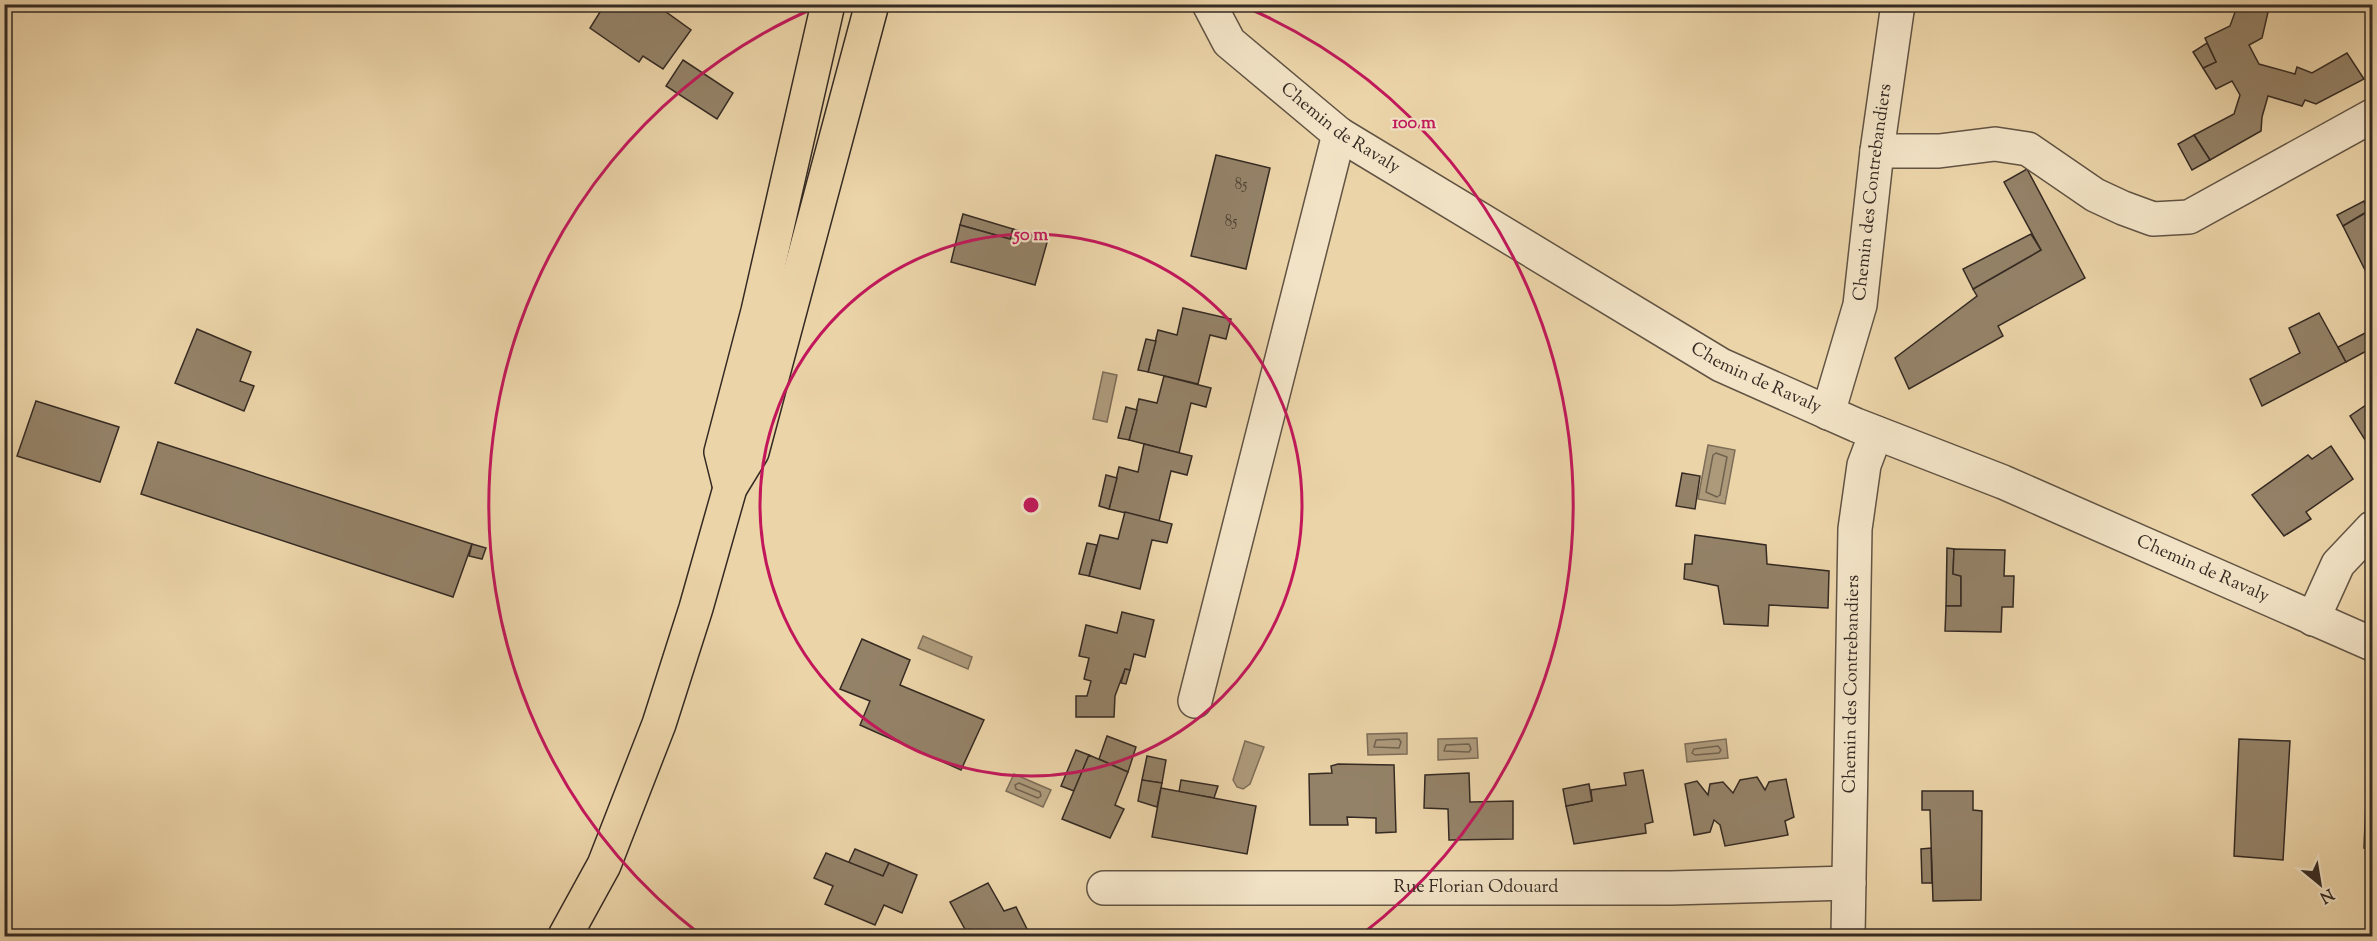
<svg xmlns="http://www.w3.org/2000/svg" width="2377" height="941" viewBox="0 0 2377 941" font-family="'Sorts Mill Goudy',serif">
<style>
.water{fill:#ad9a7b;stroke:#7d6d58;stroke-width:1.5}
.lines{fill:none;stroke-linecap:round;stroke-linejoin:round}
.shore{stroke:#71624f;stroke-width:1.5}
.building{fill:#948268;stroke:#352a23;stroke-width:1.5}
.minor-casing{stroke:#625444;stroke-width:36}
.major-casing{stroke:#352a23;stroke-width:36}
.minor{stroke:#f2e3c6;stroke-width:33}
.major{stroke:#ebd4a8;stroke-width:33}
.ring{fill:none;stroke:#c2185b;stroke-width:3}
.labels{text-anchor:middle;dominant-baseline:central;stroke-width:4.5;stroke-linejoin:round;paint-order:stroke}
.number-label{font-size:15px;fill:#4d4034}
.street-label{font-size:18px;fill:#352a23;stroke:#f2e3c6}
.centre{fill:#c2185b;stroke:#f2e3c6;stroke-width:3}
.ring-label{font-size:18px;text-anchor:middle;font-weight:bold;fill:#c2185b;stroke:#f2e3c6;stroke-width:4.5;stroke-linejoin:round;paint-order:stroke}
</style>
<rect width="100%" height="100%" fill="#ebd4a8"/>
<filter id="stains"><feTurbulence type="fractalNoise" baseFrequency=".00333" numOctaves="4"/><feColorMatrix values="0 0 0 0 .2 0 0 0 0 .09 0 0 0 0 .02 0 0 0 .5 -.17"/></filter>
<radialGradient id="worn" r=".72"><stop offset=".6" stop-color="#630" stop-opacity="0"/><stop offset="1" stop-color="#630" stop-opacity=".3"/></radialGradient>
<g class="water">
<polygon points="1103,372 1117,375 1107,422 1093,419"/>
<polygon points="1708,445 1735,450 1725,504 1698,499"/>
<polygon points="923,636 972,657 968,669 918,648"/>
<polygon points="1407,733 1407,754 1368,755 1367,734"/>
<polygon points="1477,738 1478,758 1438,760 1438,739"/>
<polygon points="1726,739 1728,758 1687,762 1685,744"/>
<polygon points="1245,741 1264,747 1250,784 1243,789 1237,787 1233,780"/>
<polygon points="1014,774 1051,790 1043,807 1006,791"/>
</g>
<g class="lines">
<g class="shore">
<polygon points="1716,453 1727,457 1720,495 1717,497 1706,492 1713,455"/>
<polygon points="1399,739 1401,742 1399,748 1374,747 1376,740"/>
<polygon points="1469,744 1471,749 1469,752 1444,751 1446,745"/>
<polygon points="1718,746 1721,750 1719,753 1695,755 1692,753 1694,749"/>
<polygon points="1019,783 1040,792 1041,796 1038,798 1016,789 1015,785"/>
</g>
</g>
<g class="building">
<polygon points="605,4 640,4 649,9 651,4 655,4 691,30 663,69 643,56 639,62 590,28"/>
<polygon points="2238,4 2269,8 2262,38 2249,45 2259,64 2295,74 2297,67 2312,73 2347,53 2364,79 2316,104 2305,100 2302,106 2268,96 2262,117 2261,131 2210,160 2194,135 2234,114 2240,95 2232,81 2216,89 2203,68 2216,62 2205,38 2230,26"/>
<polygon points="2207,43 2216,62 2203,68 2193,52"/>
<polygon points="683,60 733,93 717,119 666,86"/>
<polygon points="2194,135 2210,160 2192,170 2178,144"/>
<polygon points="1216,155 1270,168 1246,269 1191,256"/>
<polygon points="2027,169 2085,278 1998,326 2003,336 1909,389 1895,358 1977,296 1973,289 2041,250 2004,182"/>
<polygon points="2364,201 2368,211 2343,226 2337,215"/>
<polygon points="2372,209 2372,284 2343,226"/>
<polygon points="963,214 1013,229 1010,239 960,225"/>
<polygon points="960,225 1010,239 1013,229 1048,239 1035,285 951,262"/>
<polygon points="2031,234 2041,250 1973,289 1963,269"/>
<polygon points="1183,308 1231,319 1226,339 1210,335 1198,384 1148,372 1158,330 1177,335"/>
<polygon points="2319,313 2346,362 2262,406 2250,379 2300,353 2289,328"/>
<polygon points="197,329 251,352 240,381 254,386 244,411 175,383"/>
<polygon points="2371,330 2372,348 2346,362 2338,347"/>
<polygon points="1146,339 1156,341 1148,372 1138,370"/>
<polygon points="1164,376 1211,388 1206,407 1191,403 1179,453 1129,440 1139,399 1157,403"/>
<polygon points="36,401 119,427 100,482 17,456"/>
<polygon points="2372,401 2372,451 2350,416"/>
<polygon points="1126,407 1137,410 1129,440 1118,438"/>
<polygon points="158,442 472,544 453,597 141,494"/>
<polygon points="1144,444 1192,456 1187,475 1171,471 1159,521 1109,509 1119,467 1138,472"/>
<polygon points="2331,446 2353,479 2306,512 2311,519 2284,536 2252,495 2308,455 2312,459"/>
<polygon points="1682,473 1700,476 1695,509 1676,506"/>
<polygon points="1106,475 1117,478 1109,509 1099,506"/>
<polygon points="1125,512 1172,524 1167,543 1152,540 1140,589 1089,576 1100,535 1118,539"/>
<polygon points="1695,535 1766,545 1767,564 1829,571 1828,608 1769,605 1768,626 1724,624 1718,586 1684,579 1685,564 1692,564"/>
<polygon points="1087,543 1097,545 1089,576 1079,574"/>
<polygon points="472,544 486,548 482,559 469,556"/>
<polygon points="1947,548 1954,549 1953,574 1961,576 1961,606 1946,606"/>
<polygon points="1954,549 2005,550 2004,576 2014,576 2013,607 2002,607 2001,632 1945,631 1946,606 1961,606 1961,576 1953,574"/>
<polygon points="1122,612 1154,620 1145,657 1134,654 1130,670 1125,669 1115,696 1114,717 1076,717 1076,696 1087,696 1091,681 1084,679 1089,658 1079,656 1086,625 1117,633"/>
<polygon points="862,639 910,660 900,685 984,720 961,770 860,725 870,701 840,689"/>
<polygon points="1125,669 1130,670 1126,684 1121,683"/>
<polygon points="1107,736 1136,747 1128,772 1099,759"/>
<polygon points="2239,739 2290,741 2283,860 2234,856"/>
<polygon points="1076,750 1089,755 1074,791 1061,786"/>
<polygon points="1089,755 1128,772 1115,805 1124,809 1110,838 1062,819"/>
<polygon points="1147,756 1166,760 1162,783 1142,780"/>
<polygon points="1338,764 1394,765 1396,832 1376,833 1376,818 1347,817 1348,825 1310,825 1309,774 1332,773 1331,766"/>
<polygon points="1643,770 1653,822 1645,824 1646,833 1574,844 1566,806 1592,801 1591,790 1626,785 1624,773"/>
<polygon points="1469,773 1470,802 1513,801 1513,839 1449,840 1448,809 1424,808 1425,775"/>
<polygon points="1757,777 1765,790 1769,782 1786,779 1794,817 1785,821 1788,835 1725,846 1720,825 1714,820 1710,832 1694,835 1685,784 1697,781 1708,795 1710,784 1723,782 1733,793 1740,780"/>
<polygon points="1142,780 1162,783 1157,807 1138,801"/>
<polygon points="1181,780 1218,786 1214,798 1179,792"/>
<polygon points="1589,784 1592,801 1566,806 1563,789"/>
<polygon points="1161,788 1256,806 1247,854 1152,837"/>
<polygon points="1922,791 1973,791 1973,810 1982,811 1981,900 1933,901 1930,810 1922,810"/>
<polygon points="2366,799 2372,799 2372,849 2364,848"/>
<polygon points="1931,848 1932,883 1922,883 1921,849"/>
<polygon points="855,849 889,863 883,876 848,864"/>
<polygon points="826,853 883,876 889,863 917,875 902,913 884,905 875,925 825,904 833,886 814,878"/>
<polygon points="988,883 1004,911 1016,907 1030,935 975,936 970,929 966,931 950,902"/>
</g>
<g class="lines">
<defs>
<g id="minor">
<path id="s1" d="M1209 4 1229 42 1339 134 1721 365 1856 425 2003 482 2372 644"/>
<polyline points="1877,151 1939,151 1995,144 2028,149 2095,195 2123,208 2153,219 2189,217 2372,116"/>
<path id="s2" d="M1828 413 1860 305 1877 151 1898 4"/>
<polyline points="2313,619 2338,564 2372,528"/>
<polyline points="1195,701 1339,134"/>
<path id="s3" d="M1104 888H1671L1849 883"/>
<path id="s4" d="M1848 936 1855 529 1864 465 1876 433"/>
</g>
<g id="major">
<polyline points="730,488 721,452 758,311 828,4"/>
<polyline points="565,936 604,865 659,724 696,608 730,488 752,452 872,4"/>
</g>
</defs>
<use href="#minor" class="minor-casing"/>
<use href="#major" class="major-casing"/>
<use href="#minor" class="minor"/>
<use href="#major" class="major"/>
</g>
<g class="ring">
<circle cx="1031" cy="505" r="271"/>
<path d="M701 935A542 542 0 0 1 819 6M1243 6A542 542 0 0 1 1361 935"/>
</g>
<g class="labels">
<g class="number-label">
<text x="1241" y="185">85</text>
<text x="1231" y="222">85</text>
</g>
<g class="street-label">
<text stroke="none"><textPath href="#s1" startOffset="184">Chemin de Ravaly</textPath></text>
<text stroke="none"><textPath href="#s2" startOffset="226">Chemin des Contrebandiers</textPath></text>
<text stroke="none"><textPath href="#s1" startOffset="670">Chemin de Ravaly</textPath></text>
<text stroke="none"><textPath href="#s1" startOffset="1156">Chemin de Ravaly</textPath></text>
<text stroke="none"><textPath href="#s4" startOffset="252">Chemin des Contrebandiers</textPath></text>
<text stroke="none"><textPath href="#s3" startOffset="372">Rue Florian Odouard</textPath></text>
</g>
</g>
<circle cx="1031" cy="505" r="9" class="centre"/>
<g class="ring-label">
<text x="1414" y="128">100 m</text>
<text x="1031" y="240">50 m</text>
</g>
<rect width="2377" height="941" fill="none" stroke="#ebd4a8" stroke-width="24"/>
<rect x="6" y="6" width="2365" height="929" fill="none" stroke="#352a23" stroke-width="3"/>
<rect x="12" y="12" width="2353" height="917" fill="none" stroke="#352a23" stroke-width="1.5"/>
<g transform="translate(2320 884) rotate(150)" stroke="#f2e3c6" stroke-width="4.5" paint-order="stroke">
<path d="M0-4.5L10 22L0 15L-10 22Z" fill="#352a23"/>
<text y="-9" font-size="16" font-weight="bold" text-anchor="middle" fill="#352a23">N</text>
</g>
<rect width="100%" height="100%" filter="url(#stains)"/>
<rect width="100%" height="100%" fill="url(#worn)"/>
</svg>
